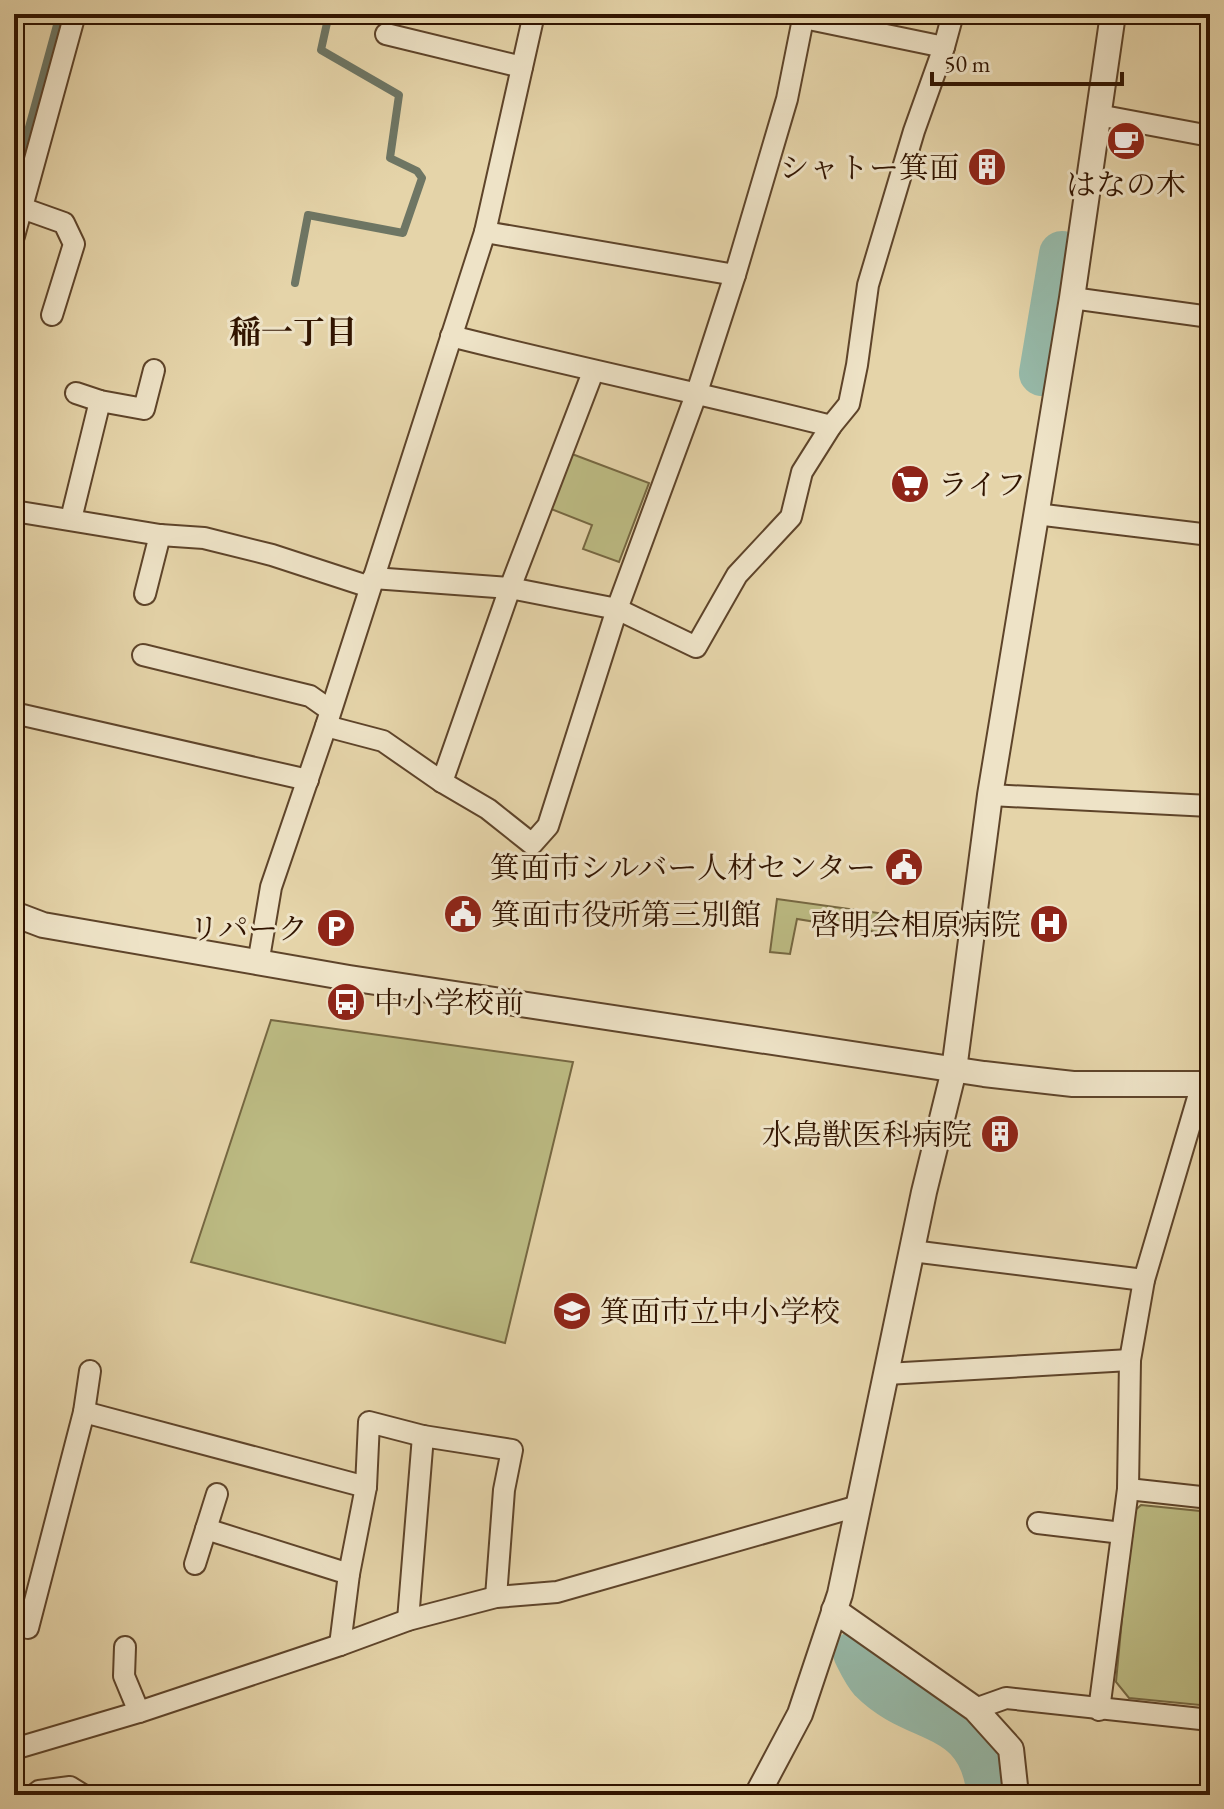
<svg xmlns="http://www.w3.org/2000/svg" width="1224" height="1809" viewBox="0 0 1224 1809" font-family="'EB Garamond','Noto Serif JP',serif">
<style>
.green{fill:#bcbb83;stroke:#766842;stroke-width:2}
.lines{fill:none;stroke-linecap:round;stroke-linejoin:round}
.stream{stroke:#6e7664;stroke-width:8}
.river{stroke:#96b8a7;stroke-width:46}
.minor-casing{stroke:#5e442a;stroke-width:24}
.tertiary-casing{stroke:#5e442a;stroke-width:28}
.minor{stroke:#eee3c7;stroke-width:20}
.tertiary{stroke:#eee3c7;stroke-width:24}
.labels{text-anchor:middle;dominant-baseline:central;stroke-width:6;stroke-linejoin:round;paint-order:stroke}
.poi-label{font-size:30px;fill:#311400;stroke:#eee3c7;text-anchor:end}
.neighbourhood-label{font-size:32px;font-weight:bold;fill:#311400;stroke:#eee3c7}
</style>
<rect width="100%" height="100%" fill="#e5d4a9"/>
<filter id="stains"><feTurbulence type="fractalNoise" baseFrequency=".0025" numOctaves="4"/><feColorMatrix values="0 0 0 0 .2 0 0 0 0 .09 0 0 0 0 .02 0 0 0 .5 -.17"/></filter>
<radialGradient id="worn" r=".72"><stop offset=".6" stop-color="#630" stop-opacity="0"/><stop offset="1" stop-color="#630" stop-opacity=".3"/></radialGradient>
<g class="green">
<polygon points="572,454 649,483 619,562 583,549 592,525 551,509"/>
<polygon points="777,899 886,914 883,933 797,919 790,954 770,952"/>
<polygon points="271,1020 573,1062 505,1343 191,1262"/>
<polygon points="1141,1505 1210,1512 1210,1706 1129,1698 1116,1682 1132,1513"/>
</g>
<g class="lines">
<g class="stream">
<polyline points="14,182 60,14"/>
<polyline points="295,283 308,215 403,233 422,178 417,171 390,158 399,95 321,50 329,14"/>
</g>
<g class="river">
<polyline points="1042,373 1062,254"/>
<path d="M856 1653C861 1663 865 1672 872 1680 917 1726 981 1708 990 1795"/>
</g>
<defs>
<g id="minor">
<polyline points="804,18 944,47"/>
<polyline points="386,34 522,67"/>
<polyline points="1098,115 1210,136"/>
<polyline points="22,208 64,223 74,244 52,315"/>
<polyline points="485,232 735,275"/>
<polyline points="14,236 75,14"/>
<polyline points="1072,298 1210,317"/>
<path d="M451 336C577 368 705 394 831 426"/>
<polyline points="76,393 100,401 144,409 154,370"/>
<polyline points="14,511 160,535 204,538 272,555 370,587"/>
<polyline points="1036,514 1210,535"/>
<polyline points="71,519 100,401"/>
<polyline points="373,578 510,588 617,609 696,647 737,575 791,517 802,472 831,426 849,404 857,365 868,285 914,131 944,47 953,14"/>
<polyline points="145,594 160,535"/>
<polyline points="143,655 310,696 330,710"/>
<polyline points="14,713 308,780"/>
<polyline points="326,726 383,741 442,782 488,809 532,844 548,826 617,609 697,392 735,275 787,99 804,14"/>
<polyline points="442,782 510,588 593,372"/>
<polyline points="990,795 1210,806"/>
<polyline points="258,964 271,887 326,726 485,232 534,14"/>
<polyline points="912,1251 1144,1280"/>
<polyline points="886,1374 1130,1360"/>
<polyline points="84,1412 366,1487"/>
<polyline points="1128,1489 1210,1498"/>
<polyline points="1038,1523 1122,1533"/>
<polyline points="206,1529 349,1574"/>
<polyline points="195,1564 217,1494"/>
<polyline points="408,1620 423,1436"/>
<polyline points="28,1628 84,1412 90,1371"/>
<polyline points="340,1645 349,1574 366,1487 369,1422 423,1436 512,1450 504,1490 496,1597"/>
<polyline points="125,1647 124,1676 139,1712"/>
<polyline points="975,1709 1006,1698 1210,1720"/>
<polyline points="1099,1710 1128,1489 1130,1360 1144,1280 1202,1084"/>
<polyline points="14,1749 139,1712 340,1645 408,1620 496,1597 557,1592 858,1506"/>
<polyline points="34,1795 39,1791 70,1787 83,1795"/>
</g>
<g id="tertiary">
<polyline points="14,914 43,925 349,978 984,1074 1073,1084 1210,1084"/>
<polyline points="834,1610 975,1709 1011,1749 1016,1795"/>
<polyline points="757,1795 800,1714 840,1594 924,1192 954,1070 990,795 1072,298 1113,14"/>
</g>
</defs>
<use href="#minor" class="minor-casing"/>
<use href="#tertiary" class="tertiary-casing"/>
<use href="#minor" class="minor"/>
<use href="#tertiary" class="tertiary"/>
</g>
<defs>
<symbol id="cafe-disc" viewBox="-11 -11 22 22"><circle r="9.5" fill="#8f2418" stroke="#eee3c7"/><path d="M-5.5-4.5H6V0H3Q3 3.5 0 3.5H-2.5Q-5.5 3.5-5.5 0ZM3-3.2v2h1.7v-2ZM-6 4.5H4V6H-6Z" fill="#fff"/></symbol>
<symbol id="building-disc" viewBox="-11 -11 22 22"><circle r="9.5" fill="#8f2418" stroke="#eee3c7"/><path d="M-4-6H4V6H1V3H-1V6H-4ZM-2.5-4.3h1.7v1.8h-1.7ZM.8-4.3h1.7v1.8H.8ZM-2.5-1h1.7V.8h-1.7ZM.8-1h1.7V.8H.8Z" fill="#fff"/></symbol>
<symbol id="supermarket-disc" viewBox="-11 -11 22 22"><circle r="9.5" fill="#8f2418" stroke="#eee3c7"/><path d="M-6-5.5h2.5l.6 2H6L4.5 2H-2.5L-4.4-4H-6ZM-1.5 3.2a1.3 1.3 0 1 0 .1 0ZM3 3.2a1.3 1.3 0 1 0 .1 0Z" fill="#fff"/></symbol>
<symbol id="civic-disc" viewBox="-11 -11 22 22"><circle r="9.5" fill="#8f2418" stroke="#eee3c7"/><path d="M-.6-6.5H3V-4.5H.6V-3L4-1V1h2V6H-6V1h2V-1L-.6-3ZM-1.2 2.5V6h2.4V2.5Z" fill="#fff"/></symbol>
<symbol id="hospital-disc" viewBox="-11 -11 22 22"><circle r="9.5" fill="#8f2418" stroke="#eee3c7"/><path d="M-5-5h3v3.5h4V-5h3V5h-3V1.5h-4V5h-3Z" fill="#fff"/></symbol>
<symbol id="parking-disc" viewBox="-11 -11 22 22"><circle r="9.5" fill="#8f2418" stroke="#eee3c7"/><path d="M-3.5-5.5H1a3.5 3.5 0 0 1 0 7H-1V5.5H-3.5ZM-1-3.4V-.6H.8a1.4 1.4 0 0 0 0-2.8Z" fill="#fff"/></symbol>
<symbol id="bus-disc" viewBox="-11 -11 22 22"><circle r="9.5" fill="#8f2418" stroke="#eee3c7"/><path d="M-5-6H5V4H4V6H2V4H-2V6H-4V4H-5ZM-3.5-4V0h7V-4ZM-3.5 1.2v1.5H-2V1.2ZM2 1.2v1.5H3.5V1.2Z" fill="#fff"/></symbol>
<symbol id="school-disc" viewBox="-11 -11 22 22"><circle r="9.5" fill="#8f2418" stroke="#eee3c7"/><path d="M0-5L7-2L0 1L-7-2ZM-4 1L0 2.5L4 1V4Q0 6-4 4Z" fill="#fff"/></symbol>
</defs>
<g fill-rule="evenodd">
<use href="#cafe-disc" x="1104" y="119" width="44" height="44"/>
<use href="#building-disc" x="965" y="145" width="44" height="44"/>
<use href="#supermarket-disc" x="888" y="462" width="44" height="44"/>
<use href="#civic-disc" x="882" y="845" width="44" height="44"/>
<use href="#civic-disc" x="441" y="892" width="44" height="44"/>
<use href="#hospital-disc" x="1027" y="902" width="44" height="44"/>
<use href="#parking-disc" x="314" y="906" width="44" height="44"/>
<use href="#bus-disc" x="324" y="980" width="44" height="44"/>
<use href="#building-disc" x="978" y="1112" width="44" height="44"/>
<use href="#school-disc" x="550" y="1289" width="44" height="44"/>
</g>
<g class="labels">
<g class="poi-label">
<text x="959" y="167">シャトー箕面</text>
<text x="1126" y="184" text-anchor="middle">はなの木</text>
<text x="938" y="484" text-anchor="start">ライフ</text>
<text x="876" y="867">箕面市シルバー人材センター</text>
<text x="491" y="914" text-anchor="start">箕面市役所第三別館</text>
<text x="1021" y="924">啓明会相原病院</text>
<text x="308" y="928">リパーク</text>
<text x="374" y="1002" text-anchor="start">中小学校前</text>
<text x="972" y="1134">水島獣医科病院</text>
<text x="600" y="1311" text-anchor="start">箕面市立中小学校</text>
</g>
<g class="neighbourhood-label">
<text x="293" y="332">稲一丁目</text>
</g>
</g>
<rect width="1224" height="1809" fill="none" stroke="#e5d4a9" stroke-width="48"/>
<rect x="16" y="16" width="1192" height="1777" fill="none" stroke="#311400" stroke-width="4"/>
<rect x="24" y="24" width="1176" height="1761" fill="none" stroke="#311400" stroke-width="2"/>
<path d="M932 72v12h190v-12" fill="none" stroke="#311400" stroke-width="4"/>
<text x="944" y="72" font-size="24" fill="#311400" stroke="#eee3c7" stroke-width="6" paint-order="stroke">50 m</text>
<rect width="100%" height="100%" filter="url(#stains)"/>
<rect width="100%" height="100%" fill="url(#worn)"/>
</svg>
